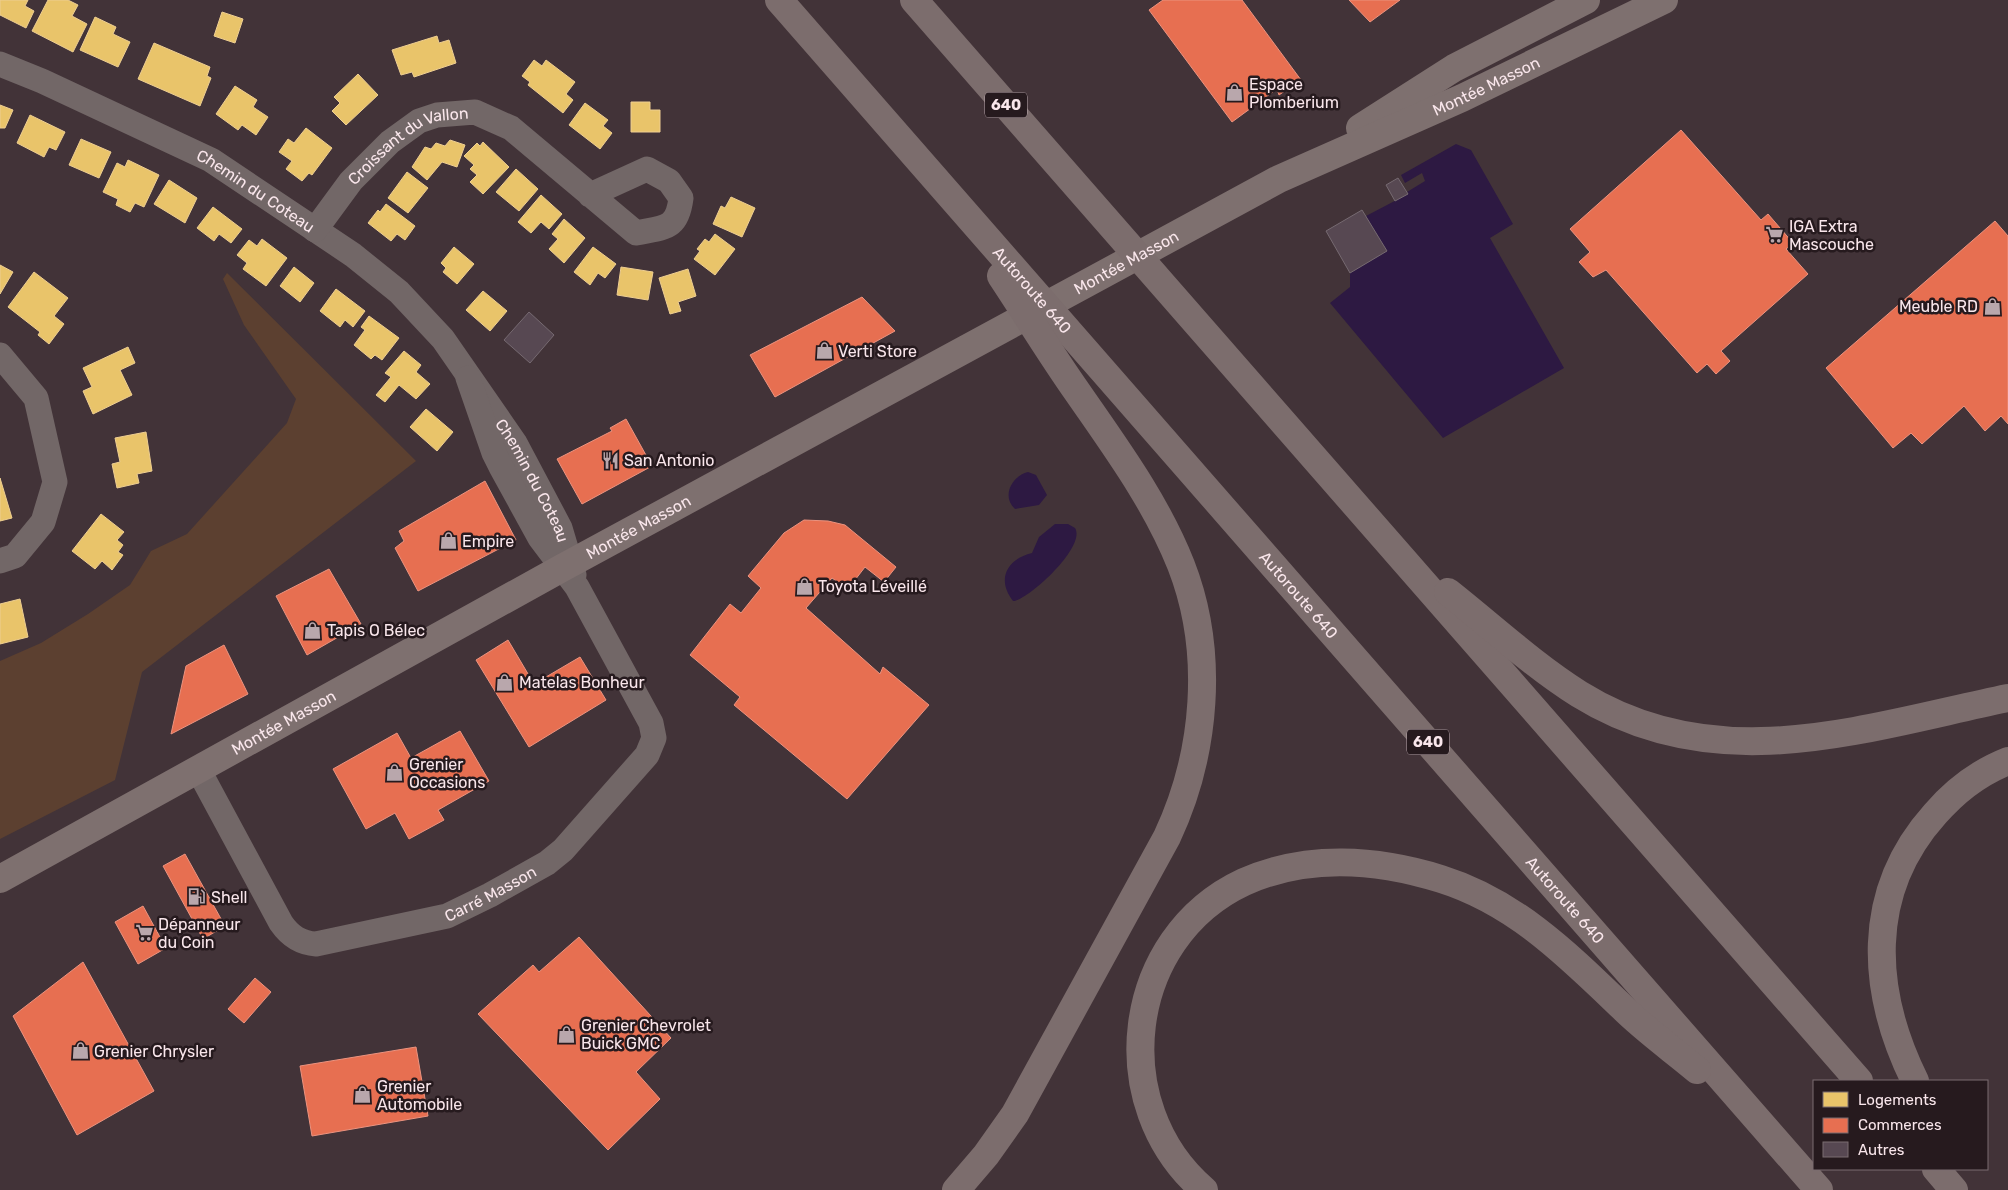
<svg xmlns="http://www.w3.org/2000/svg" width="2008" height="1190" viewBox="0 0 2008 1190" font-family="Rubik,sans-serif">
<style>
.green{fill:#5c4030}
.water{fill:#2d1942}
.homes{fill:#e9c46a;stroke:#eece91}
.shops{fill:#e76f51;stroke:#ec937f}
.building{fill:#574852;stroke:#766a71}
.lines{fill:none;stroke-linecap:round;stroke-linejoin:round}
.minor{stroke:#726767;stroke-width:25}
.major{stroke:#7e706f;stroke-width:28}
.highway{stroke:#7c6d6d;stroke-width:28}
.labels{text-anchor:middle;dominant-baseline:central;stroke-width:5;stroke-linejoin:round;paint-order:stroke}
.shield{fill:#261a1e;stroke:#baa9ae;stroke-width:1}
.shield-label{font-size:15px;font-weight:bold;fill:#f9e6eb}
.poi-label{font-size:16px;fill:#f9e6eb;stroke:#261a1e;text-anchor:start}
.street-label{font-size:16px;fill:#f9e6eb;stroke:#261a1e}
</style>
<rect width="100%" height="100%" fill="#423338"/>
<polygon class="green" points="227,273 416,461 142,672 115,780 0,839 0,661 41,643 88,614 130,585 151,551 187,534 287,423 296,399 244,325 223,279"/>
<g class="water">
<polygon points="1456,144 1471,150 1513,224 1490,238 1564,368 1443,438 1330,303 1350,287 1350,273 1386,251 1366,216 1408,194 1407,192 1425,181 1422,173 1405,183 1401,175"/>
<path d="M1028 472 1036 475 1047 495 1039 505 1015 509C1001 496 1012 476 1028 472Z"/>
<path d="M1055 524H1068L1075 528C1087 547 1026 602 1013 601 996 579 1007 559 1032 553L1039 537Z"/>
</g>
<g class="homes">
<polygon points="0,0 28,0 25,6 34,11 26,28 0,15"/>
<polygon points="48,0 68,0 78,5 72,16 87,24 73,52 32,31"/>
<polygon points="222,12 243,19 235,43 214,36"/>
<polygon points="95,17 116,27 113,34 130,42 118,67 80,50"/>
<polygon points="437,36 439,43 449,40 456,63 414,77 412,72 401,75 392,50"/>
<polygon points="154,43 210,67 207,76 211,78 200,106 138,79"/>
<polygon points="534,60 542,66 546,60 575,82 566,94 573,100 563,113 528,85 530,82 522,76"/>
<polygon points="358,74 378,95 346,125 332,111 340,103 334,97"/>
<polygon points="235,86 257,100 253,107 268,117 256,135 242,125 238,130 216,114"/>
<polygon points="631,102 650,102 650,110 660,110 660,132 631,132"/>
<polygon points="585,103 608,120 603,126 612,133 600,149 569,125"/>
<polygon points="0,105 13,110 5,128 0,128"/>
<polygon points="30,115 65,132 56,150 49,147 44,157 17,143"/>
<polygon points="306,128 332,148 312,175 309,173 302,181 286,169 292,161 279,152 288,139 294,143"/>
<polygon points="81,139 111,152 99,178 69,165"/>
<polygon points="450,140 465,145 457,167 442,162 427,180 412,167 425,147 431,149 436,143 445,146"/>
<polygon points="483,142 509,167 483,194 470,182 477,175 470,169 474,165 464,156 477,143 480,146"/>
<polygon points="128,160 159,175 144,207 135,203 130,212 116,205 118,199 103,192 117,163 125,167"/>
<polygon points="516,169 538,189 519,211 496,192"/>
<polygon points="407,172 428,188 408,213 388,198"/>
<polygon points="169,180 197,198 185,223 154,204"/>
<polygon points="541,195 562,214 549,229 541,222 531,233 518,222"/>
<polygon points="731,197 755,208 742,237 713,224 721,206 725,208"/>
<polygon points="386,204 415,226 405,240 397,234 391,241 368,223 378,210 380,212"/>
<polygon points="213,207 242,229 231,243 219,234 214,241 197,228"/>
<polygon points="564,219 585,238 564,263 549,249 558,239 552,234"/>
<polygon points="715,234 735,249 715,275 694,259 700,251 697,249 705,239 709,242"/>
<polygon points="262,239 287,258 266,286 243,269 247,263 237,255 249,240 257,246"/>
<polygon points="454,247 474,264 457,284 443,272 446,268 441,263"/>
<polygon points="593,247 616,264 605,278 598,273 590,285 574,272"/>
<polygon points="0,265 13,272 0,294"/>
<polygon points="294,267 314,283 300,302 280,286"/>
<polygon points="621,267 653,272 648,300 617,295"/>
<polygon points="688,269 696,296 678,302 681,311 670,314 659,278"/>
<polygon points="34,272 68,298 54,316 64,324 49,344 38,335 40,332 8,307"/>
<polygon points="336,289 365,311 353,327 345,320 340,327 320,311"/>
<polygon points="483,291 507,311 490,331 466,310"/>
<polygon points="369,316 399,338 382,360 375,355 371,359 354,345 365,330 361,327"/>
<polygon points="128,347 135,363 120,370 132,395 93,414 83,391 92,387 83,368"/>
<polygon points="404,351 421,365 416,372 430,384 416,399 399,385 385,402 376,395 391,377 385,373"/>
<polygon points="426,409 453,432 437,451 410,427"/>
<polygon points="146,432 152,471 137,474 139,483 117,488 112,464 120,462 115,438"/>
<polygon points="0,478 12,518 0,521"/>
<polygon points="101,514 124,532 117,540 123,545 118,552 123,555 112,570 102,561 95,569 72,551"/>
<polygon points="20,599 28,637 0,644 0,604"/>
</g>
<g class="shops">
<polygon points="1163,0 1242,0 1301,80 1279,95 1277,89 1232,122 1149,10"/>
<polygon points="1349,0 1400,0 1370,22"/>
<polygon points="1681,130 1761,220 1768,214 1793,243 1786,249 1808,274 1721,351 1730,361 1716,374 1707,364 1697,373 1606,270 1593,277 1579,262 1590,252 1570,229"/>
<polygon points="1995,221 2008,236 2008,424 2001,416 1985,431 1964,406 1922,444 1911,433 1893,448 1826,368"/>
<polygon points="862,297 895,331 775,397 750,355"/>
<polygon points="626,419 652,466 582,504 557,459 612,431 610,428"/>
<polygon points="485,481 516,540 418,591 395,548 404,541 399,531"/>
<polygon points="804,520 828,521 845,525 896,567 884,582 865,567 848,589 832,578 806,608 880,674 883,667 929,705 847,799 734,705 740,697 690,655 730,604 741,613 761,588 748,576 784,533"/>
<polygon points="329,569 361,624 307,655 276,596"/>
<polygon points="508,640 534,684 580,657 606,700 529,747 476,660"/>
<polygon points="224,645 248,694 171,734 186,666"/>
<polygon points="460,731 489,781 438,810 444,820 409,839 395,813 366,829 333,769 397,733 411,758"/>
<polygon points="185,854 225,926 203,939 163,866"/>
<polygon points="143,906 166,948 138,964 115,922"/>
<polygon points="579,937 671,1038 636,1072 660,1099 608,1150 478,1014 533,965 539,972"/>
<polygon points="83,962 154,1091 77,1135 13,1016"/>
<polygon points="255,978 271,992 244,1023 228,1009"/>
<polygon points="416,1047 428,1116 312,1136 300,1066"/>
</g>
<g class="building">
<polygon points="1398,178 1408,194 1395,201 1386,185"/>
<polygon points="1362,210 1387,251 1350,273 1326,231"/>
<polygon points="529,312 554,335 530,363 504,340"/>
</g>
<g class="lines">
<g class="minor">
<path id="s1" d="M0 64 42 81 211 160 353 255 399 292 443 339 515 443 560 528 574 575"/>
<path id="s2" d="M315 230 351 181 390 142 419 121 437 115 475 112 511 128 636 233C665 227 677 230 681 198L669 181 647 169 590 195"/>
<polyline points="0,355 36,398 55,482 43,522 15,556 0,561"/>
<path id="s3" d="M198 769 281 923C290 936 300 943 316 944L447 916 490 895 547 863 563 850 647 755 654 738 651 723 577 587 540 538 501 467 494 453 468 378"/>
</g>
<g class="major">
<polyline points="1360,128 1454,68 1586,0"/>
<path id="s4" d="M0 879 562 568 1279 179 1462 98 1664 0"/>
</g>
<g class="highway">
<path id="s5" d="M779 0 1819 1190"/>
<polyline points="914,0 1859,1081"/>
<path d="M1448 592C1491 626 1533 665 1579 694 1717 780 1863 728 2008 698"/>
<path d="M1915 1081C1871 992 1864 893 1935 814 1954 792 1980 772 2008 761"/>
<polyline points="1936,1169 1954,1190"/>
<path d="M956 1190 986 1155 1015 1114 1167 837C1206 754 1215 652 1181 565 1156 502 1116 448 1078 393 1051 355 1027 315 1001 276"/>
<path d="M1204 1190C1105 1105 1124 938 1244 882 1307 854 1377 859 1441 879 1515 902 1568 955 1622 1007 1645 1030 1672 1049 1697 1070"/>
</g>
</g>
<defs>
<symbol id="shop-bare" viewBox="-9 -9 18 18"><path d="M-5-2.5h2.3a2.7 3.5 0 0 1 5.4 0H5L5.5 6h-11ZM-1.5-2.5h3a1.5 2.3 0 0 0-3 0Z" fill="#b9a7ac" stroke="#261a1e" stroke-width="2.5" paint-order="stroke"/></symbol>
<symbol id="supermarket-bare" viewBox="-9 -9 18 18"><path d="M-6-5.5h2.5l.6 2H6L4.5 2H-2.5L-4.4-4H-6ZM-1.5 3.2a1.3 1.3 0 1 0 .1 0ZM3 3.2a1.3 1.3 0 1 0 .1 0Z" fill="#b9a7ac" stroke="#261a1e" stroke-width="2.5" paint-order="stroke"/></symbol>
<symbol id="restaurant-bare" viewBox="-9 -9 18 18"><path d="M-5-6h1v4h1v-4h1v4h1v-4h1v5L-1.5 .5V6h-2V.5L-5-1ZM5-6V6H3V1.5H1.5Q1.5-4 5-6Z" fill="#b9a7ac" stroke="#261a1e" stroke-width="2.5" paint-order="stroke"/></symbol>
<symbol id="fuel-bare" viewBox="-9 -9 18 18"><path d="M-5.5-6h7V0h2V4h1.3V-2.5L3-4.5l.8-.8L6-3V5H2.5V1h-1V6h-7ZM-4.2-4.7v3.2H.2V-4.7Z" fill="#b9a7ac" stroke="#261a1e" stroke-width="2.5" paint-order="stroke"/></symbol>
</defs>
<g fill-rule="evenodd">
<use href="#shop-bare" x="1222" y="80" width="25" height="25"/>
<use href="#supermarket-bare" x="1762" y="222" width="25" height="25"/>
<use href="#shop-bare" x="1980" y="294" width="25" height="25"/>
<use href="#shop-bare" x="812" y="338" width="25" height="25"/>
<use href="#restaurant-bare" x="598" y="448" width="25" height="25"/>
<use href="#shop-bare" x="436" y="528" width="25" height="25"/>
<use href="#shop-bare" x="792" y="574" width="25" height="25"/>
<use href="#shop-bare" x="300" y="618" width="25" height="25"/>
<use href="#shop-bare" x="492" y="670" width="25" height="25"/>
<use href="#shop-bare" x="382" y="760" width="25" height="25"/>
<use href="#fuel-bare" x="184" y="884" width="25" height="25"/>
<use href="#supermarket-bare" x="132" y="920" width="25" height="25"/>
<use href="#shop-bare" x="554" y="1022" width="25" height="25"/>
<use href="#shop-bare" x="68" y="1038" width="25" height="25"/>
<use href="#shop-bare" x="350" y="1082" width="25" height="25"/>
</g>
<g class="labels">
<g class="shield">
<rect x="985" y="92.5" width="42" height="25" rx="4"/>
<rect x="1407" y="729.5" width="42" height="25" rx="4"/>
</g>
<g class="shield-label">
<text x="1006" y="105">640</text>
<text x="1428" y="742">640</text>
</g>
<g class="poi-label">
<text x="1249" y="84">Espace<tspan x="1249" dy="18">Plomberium</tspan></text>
<text x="1789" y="226">IGA Extra<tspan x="1789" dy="18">Mascouche</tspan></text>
<text x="1978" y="306" text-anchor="end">Meuble RD</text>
<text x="838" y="351">Verti Store</text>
<text x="624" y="460">San Antonio</text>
<text x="462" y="541">Empire</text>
<text x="818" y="586">Toyota Léveillé</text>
<text x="327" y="630">Tapis O Bélec</text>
<text x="519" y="682">Matelas Bonheur</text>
<text x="409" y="764">Grenier<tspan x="409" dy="18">Occasions</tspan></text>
<text x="211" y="897">Shell</text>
<text x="158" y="924">Dépanneur<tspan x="158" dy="18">du Coin</tspan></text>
<text x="581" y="1025">Grenier Chevrolet<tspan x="581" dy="18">Buick GMC</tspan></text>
<text x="94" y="1051">Grenier Chrysler</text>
<text x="377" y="1086">Grenier<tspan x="377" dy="18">Automobile</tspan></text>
</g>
<g class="street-label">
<text stroke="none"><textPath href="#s4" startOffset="1685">Montée Masson</textPath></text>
<text stroke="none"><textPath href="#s2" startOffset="131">Croissant du Vallon</textPath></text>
<text stroke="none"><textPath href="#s1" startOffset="286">Chemin du Coteau</textPath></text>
<text stroke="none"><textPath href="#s4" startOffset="1284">Montée Masson</textPath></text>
<text stroke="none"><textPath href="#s5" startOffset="385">Autoroute 640</textPath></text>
<text stroke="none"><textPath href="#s1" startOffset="694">Chemin du Coteau</textPath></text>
<text stroke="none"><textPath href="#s4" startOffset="729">Montée Masson</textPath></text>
<text stroke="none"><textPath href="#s5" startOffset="790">Autoroute 640</textPath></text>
<text stroke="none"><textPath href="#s4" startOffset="324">Montée Masson</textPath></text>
<text stroke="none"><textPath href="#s3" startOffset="400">Carré Masson</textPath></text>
<text stroke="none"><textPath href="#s5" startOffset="1195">Autoroute 640</textPath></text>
</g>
</g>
<rect x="1813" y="1080" width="175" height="90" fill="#261a1e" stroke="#7a6c70"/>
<rect x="1823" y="1092" width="25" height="15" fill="#e9c46a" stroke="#7a6c70"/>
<text x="1858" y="1105" font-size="15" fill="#f9e6eb">Logements</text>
<rect x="1823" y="1118" width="25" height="15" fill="#e76f51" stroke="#7a6c70"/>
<text x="1858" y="1130" font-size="15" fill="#f9e6eb">Commerces</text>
<rect x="1823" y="1142" width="25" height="15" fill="#574852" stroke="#7a6c70"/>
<text x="1858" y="1155" font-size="15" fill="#f9e6eb">Autres</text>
</svg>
